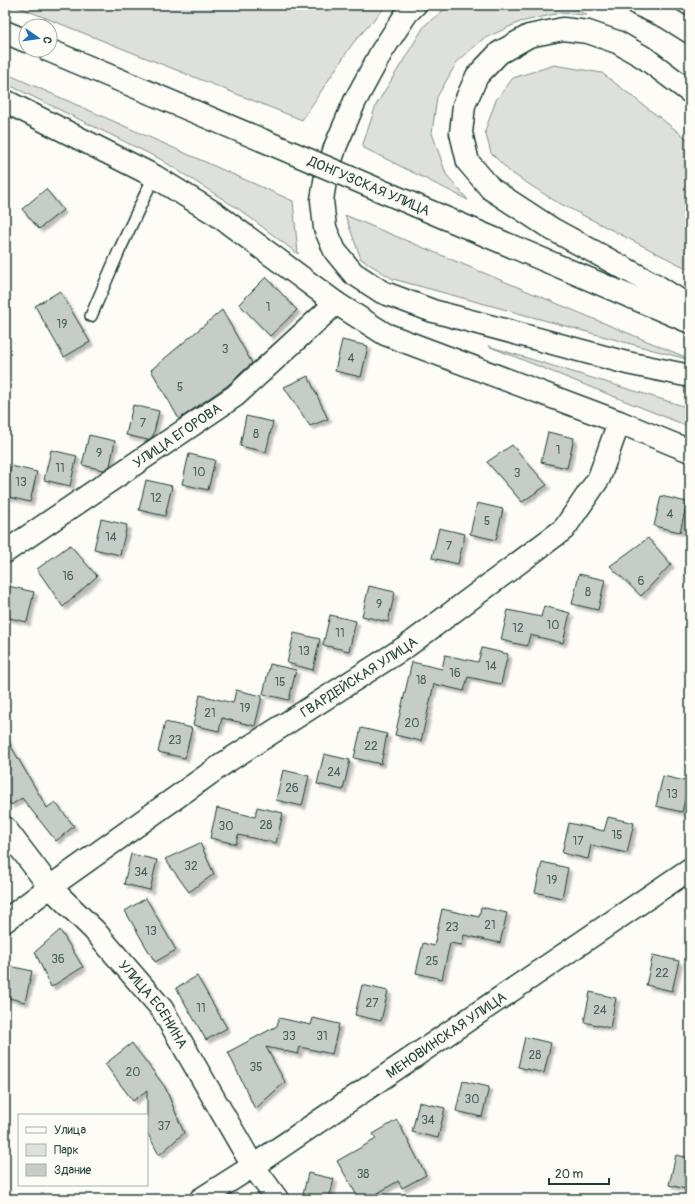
<svg xmlns="http://www.w3.org/2000/svg" width="695" height="1204" viewBox="0 0 695 1204" font-family="Pangolin,sans-serif">
<style>
.green{fill:#dde0db;stroke:#7e8e88}
.building{fill:#c6cdc7;stroke:#1f3d34;filter:url(#shadow)}
.lines{fill:none;stroke-linecap:round;stroke-linejoin:round}
.lane-casing{stroke:#1f3d34;stroke-width:14}
.street-casing{stroke:#1f3d34;stroke-width:25}
.primary-casing{stroke:#1f3d34;stroke-width:25}
.highway-casing{stroke:#1f3d34;stroke-width:25}
.lane{stroke:#fdfcf7;stroke-width:11}
.street{stroke:#fdfcf7;stroke-width:22}
.primary{stroke:#fdfcf7;stroke-width:22}
.highway{stroke:#fdfcf7;stroke-width:22}
.highway-bridge-casing{stroke:#1f3d34;stroke-width:25;stroke-linecap:butt}
.highway-bridge{stroke:#fdfcf7;stroke-width:22}
.labels{text-anchor:middle;dominant-baseline:central;stroke-width:4;stroke-linejoin:round;paint-order:stroke}
.number-label{font-size:12px;fill:#496159}
.street-label{font-size:14px;fill:#1f3d34;stroke:#fdfcf7}
</style>
<defs>
<filter id="shadow"><feDropShadow dx="3.5" dy="3.5" stdDeviation="1" flood-color="#0004"/></filter>
</defs>
<rect width="100%" height="100%" fill="#fdfcf7"/>
<filter id="ink" filterUnits="userSpaceOnUse"><feTurbulence type="fractalNoise" baseFrequency=".025" numOctaves="2"/><feDisplacementMap in="SourceGraphic" scale="8" xChannelSelector="R" yChannelSelector="G"/><feConvolveMatrix kernelMatrix="1 2 1 2 8 2 1 2 1" color-interpolation-filters="sRGB"/></filter>
<g filter="url(#ink)">
<g class="green">
<polygon points="13,5 387,5 353,43 302,120"/>
<polygon points="450,5 567,5 587,15 560,13 520,22 483,39 457,62 437,97 432,133 446,174 468,200 362,147 376,105 425,25"/>
<polygon points="554,65 602,73 690,141 690,270 555,201 510,172 491,153 485,131 496,100 513,78"/>
<polygon points="5,73 293,201 298,254 240,210 160,159 5,83"/>
<polygon points="345,215 690,359 690,360 393,279 361,259"/>
<polygon points="488,346 690,408 690,427"/>
</g>
<g class="building">
<polygon points="46,189 63,210 39,229 22,209"/>
<polygon points="266,277 297,310 270,336 239,304"/>
<polygon points="60,291 90,342 64,357 35,306"/>
<polygon points="222,310 252,363 227,386 179,419 151,370"/>
<polygon points="342,340 368,346 361,377 335,371"/>
<polygon points="308,376 328,419 310,426 284,387"/>
<polygon points="133,405 159,411 153,436 148,440 126,435"/>
<polygon points="246,416 273,422 266,452 240,446"/>
<polygon points="548,432 574,438 567,468 541,462"/>
<polygon points="89,435 115,441 110,466 104,470 82,465"/>
<polygon points="512,445 547,485 522,502 487,462"/>
<polygon points="51,450 77,456 70,486 44,480"/>
<polygon points="189,454 215,460 208,490 182,484"/>
<polygon points="11,466 37,472 30,502 5,496"/>
<polygon points="146,480 172,486 165,516 139,510"/>
<polygon points="661,496 687,502 680,532 654,526"/>
<polygon points="477,503 503,509 496,540 470,534"/>
<polygon points="101,519 127,525 120,555 94,549"/>
<polygon points="439,528 465,534 458,564 432,558"/>
<polygon points="648,538 671,564 641,596 610,566"/>
<polygon points="70,545 97,576 63,607 37,569"/>
<polygon points="579,574 605,580 598,610 572,604"/>
<polygon points="8,586 34,592 27,622 5,617 5,597"/>
<polygon points="369,586 395,592 388,622 362,616"/>
<polygon points="544,606 570,613 563,643 530,635 527,646 501,640 508,610 541,617"/>
<polygon points="330,615 356,621 349,651 323,645"/>
<polygon points="294,633 320,639 313,670 287,663"/>
<polygon points="482,648 508,654 501,684 468,677 464,691 434,684 421,741 395,735 412,662 442,669 445,655 478,662"/>
<polygon points="270,664 296,670 289,700 263,694"/>
<polygon points="236,690 262,696 255,726 222,718 219,731 193,725 200,695 233,703"/>
<polygon points="165,722 192,728 185,758 158,752"/>
<polygon points="361,728 387,734 381,764 354,758"/>
<polygon points="5,736 47,808 55,802 74,826 56,841 22,798 11,805 5,795"/>
<polygon points="324,754 350,760 343,790 317,784"/>
<polygon points="283,770 309,776 302,806 276,800"/>
<polygon points="663,776 689,782 682,812 656,806"/>
<polygon points="257,807 283,813 276,843 238,835 236,844 210,838 217,808 255,817"/>
<polygon points="608,817 634,823 627,853 591,845 588,859 562,853 569,823 604,831"/>
<polygon points="200,843 214,874 189,892 165,859"/>
<polygon points="131,854 157,860 150,890 124,884"/>
<polygon points="542,862 568,868 562,898 535,892"/>
<polygon points="146,898 176,950 155,962 125,911"/>
<polygon points="481,907 507,913 500,943 464,935 462,945 450,943 442,979 416,973 423,943 434,946 442,909 479,917"/>
<polygon points="60,930 83,967 51,987 35,952"/>
<polygon points="653,955 679,961 672,991 646,985"/>
<polygon points="5,965 32,971 25,1002 5,997"/>
<polygon points="197,976 227,1028 206,1040 176,988"/>
<polygon points="362,985 388,991 381,1021 355,1015"/>
<polygon points="590,992 616,998 610,1028 584,1022"/>
<polygon points="279,1018 311,1025 313,1018 339,1024 332,1054 300,1047 298,1054 266,1047 285,1082 255,1109 228,1052 277,1026"/>
<polygon points="525,1037 551,1043 544,1073 518,1067"/>
<polygon points="132,1043 165,1087 184,1133 159,1155 147,1132 147,1090 133,1101 105,1064"/>
<polygon points="463,1081 489,1087 482,1117 456,1111"/>
<polygon points="419,1102 445,1108 438,1138 412,1132"/>
<polygon points="397,1120 426,1175 402,1188 398,1181 368,1199 359,1199 337,1161 376,1139 373,1134"/>
<polygon points="676,1155 690,1158 690,1190 669,1185"/>
<polygon points="308,1173 334,1179 329,1199 302,1199"/>
</g>
<g class="lines">
<defs>
<polyline id="lane" points="91,316 119,251 154,176"/>
<g id="street">
<path id="s1" d="M5 552 235 396 336 303"/>
<path id="s2" d="M5 828 50 887 94 930 162 1009 253 1166 277 1199"/>
<path id="s3" d="M5 921 50 887 226 762 407 646 564 529 599 478 619 422"/>
<path id="s4" d="M201 1199 253 1166 690 869"/>
</g>
<g id="primary">
<polyline points="415,5 407,13 382,51 355,101 336,145 326,175 322,200 325,228 335,251 353,273 382,292 433,311 627,363 690,376"/>
<polyline points="639,5 666,17 690,32"/>
<polyline points="690,92 645,58 617,42 588,32 563,29 529,36 499,53 477,76 464,105 461,133 468,162 491,189 552,229 657,286 690,307"/>
<polyline points="5,101 154,176 216,214 336,303 385,334 619,422 690,451"/>
</g>
<g id="highway">
<polyline points="5,32 26,41"/>
<polyline points="48,50 262,140"/>
<polyline points="417,206 690,322"/>
</g>
</defs>
<use href="#lane" class="lane-casing"/>
<use href="#street" class="street-casing"/>
<use href="#primary" class="primary-casing"/>
<use href="#highway" class="highway-casing"/>
<use href="#lane" class="lane"/>
<use href="#street" class="street"/>
<use href="#primary" class="primary"/>
<use href="#highway" class="highway"/>
<defs>
<polyline id="highway-bridge" points="262,140 417,206"/>
</defs>
<use href="#highway-bridge" class="highway-bridge-casing"/>
<use href="#highway-bridge" class="highway-bridge"/>
</g>
</g>
<g class="labels">
<g class="number-label">
<text x="268" y="307">1</text>
<text x="62" y="324">19</text>
<text x="225" y="349">3</text>
<text x="351" y="358">4</text>
<text x="180" y="387">5</text>
<text x="143" y="423">7</text>
<text x="256" y="434">8</text>
<text x="558" y="450">1</text>
<text x="99" y="453">9</text>
<text x="60" y="468">11</text>
<text x="199" y="472">10</text>
<text x="517" y="473">3</text>
<text x="21" y="482">13</text>
<text x="156" y="498">12</text>
<text x="670" y="514">4</text>
<text x="487" y="521">5</text>
<text x="111" y="537">14</text>
<text x="449" y="546">7</text>
<text x="68" y="576">16</text>
<text x="641" y="581">6</text>
<text x="588" y="592">8</text>
<text x="379" y="604">9</text>
<text x="553" y="625">10</text>
<text x="518" y="628">12</text>
<text x="340" y="633">11</text>
<text x="304" y="651">13</text>
<text x="491" y="666">14</text>
<text x="455" y="673">16</text>
<text x="421" y="680">18</text>
<text x="280" y="682">15</text>
<text x="245" y="708">19</text>
<text x="210" y="713">21</text>
<text x="412" y="723">20</text>
<text x="175" y="740">23</text>
<text x="371" y="746">22</text>
<text x="334" y="772">24</text>
<text x="292" y="788">26</text>
<text x="672" y="794">13</text>
<text x="266" y="825">28</text>
<text x="226" y="826">30</text>
<text x="617" y="835">15</text>
<text x="578" y="841">17</text>
<text x="191" y="866">32</text>
<text x="141" y="872">34</text>
<text x="552" y="880">19</text>
<text x="490" y="925">21</text>
<text x="452" y="927">23</text>
<text x="151" y="931">13</text>
<text x="58" y="959">36</text>
<text x="432" y="961">25</text>
<text x="662" y="973">22</text>
<text x="372" y="1003">27</text>
<text x="201" y="1008">11</text>
<text x="600" y="1010">24</text>
<text x="289" y="1036">33</text>
<text x="322" y="1036">31</text>
<text x="535" y="1055">28</text>
<text x="256" y="1067">35</text>
<text x="133" y="1072">20</text>
<text x="472" y="1099">30</text>
<text x="428" y="1120">34</text>
<text x="164" y="1126">37</text>
<text x="363" y="1174">38</text>
</g>
<g class="street-label">
<text transform="translate(369 186) rotate(23)">ДОНГУЗСКАЯ УЛИЦА</text>
<text stroke="none"><textPath href="#s1" startOffset="208">УЛИЦА ЕГОРОВА</textPath></text>
<text stroke="none"><textPath href="#s3" startOffset="430">ГВАРДЕЙСКАЯ УЛИЦА</textPath></text>
<text stroke="none"><textPath href="#s2" startOffset="231">УЛИЦА ЕСЕНИНА</textPath></text>
<text stroke="none"><textPath href="#s4" startOffset="295">МЕНОВИНСКАЯ УЛИЦА</textPath></text>
</g>
</g>
<rect width="695" height="1204" fill="none" stroke="#fdfcf7" stroke-width="20"/>
<rect x="10" y="10" width="675" height="1184" fill="none" stroke="#1f3d34" stroke-width="1.5" filter="url(#ink)"/>
<rect x="18" y="1114" width="130" height="72" fill="#fdfcf7" stroke="#a4b0a9"/>
<rect x="26" y="1127" width="20" height="6" fill="#fdfcf7" stroke="#a4b0a9"/>
<text x="54" y="1134" font-size="12" fill="#1f3d34">Улица</text>
<rect x="26" y="1144" width="20" height="12" fill="#dde0db" stroke="#a4b0a9"/>
<text x="54" y="1154" font-size="12" fill="#1f3d34">Парк</text>
<rect x="26" y="1164" width="20" height="12" fill="#c6cdc7" stroke="#a4b0a9"/>
<text x="54" y="1174" font-size="12" fill="#1f3d34">Здание</text>
<g transform="translate(38 38) rotate(103)"><circle r="19" fill="#fdfcf7" stroke="#a4b0a9"/>
<path d="M0-3L7 15L0 10L-7 15Z" fill="#1f6fb2"/>
<text y="-6" font-size="11" font-weight="bold" text-anchor="middle" fill="#1f3d34">С</text>
</g>
<path d="M549 1178v6h60v-6" fill="none" stroke="#1f3d34" stroke-width="2"/>
<text x="555" y="1178" font-size="12" fill="#1f3d34" stroke="#fdfcf7" stroke-width="3" paint-order="stroke">20 m</text>
</svg>
